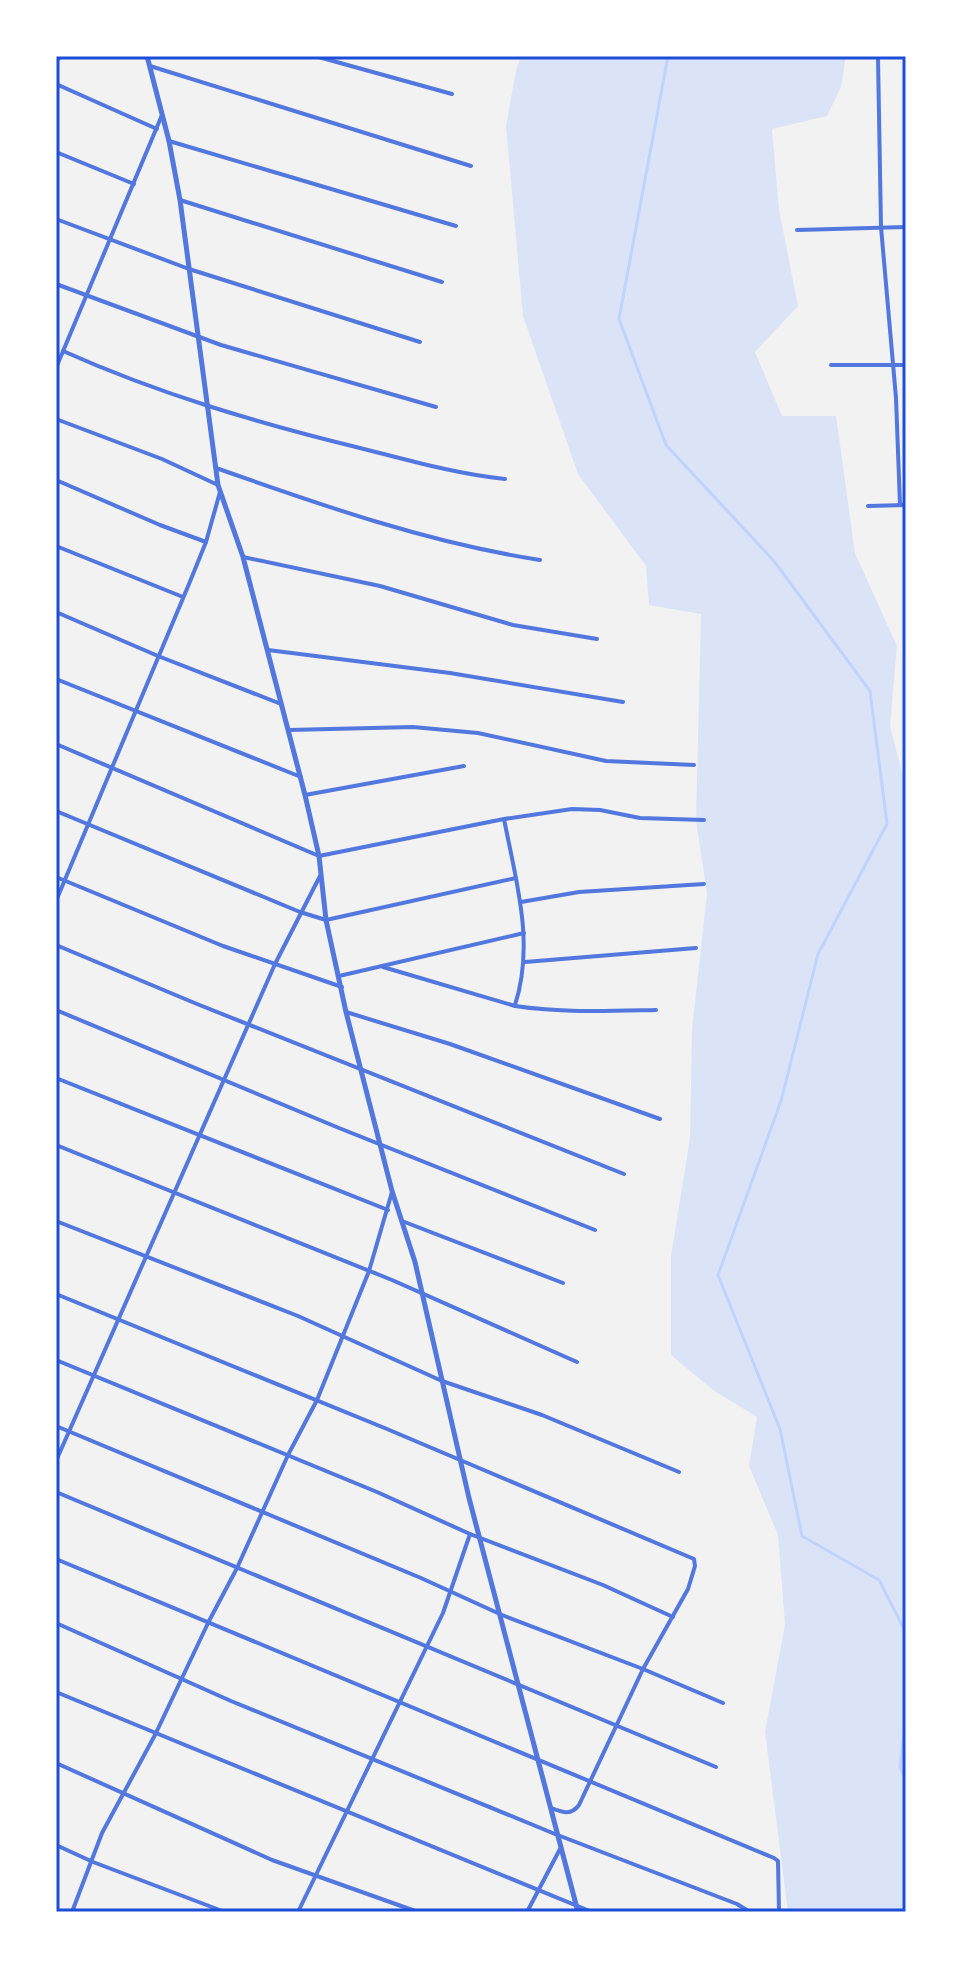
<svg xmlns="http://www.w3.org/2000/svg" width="962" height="1968" viewBox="0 0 962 1968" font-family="'Open Sans',sans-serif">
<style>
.green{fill:#dbe4f7}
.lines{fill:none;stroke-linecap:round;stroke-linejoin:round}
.stream{stroke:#bfd3fe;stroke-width:3}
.minor{stroke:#5277de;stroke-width:4}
.tertiary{stroke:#5277de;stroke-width:5}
.neatline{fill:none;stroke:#1d4ed8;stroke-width:3}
</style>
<rect width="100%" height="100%" fill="#f2f2f2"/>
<polygon class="green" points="521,56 846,56 841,87 827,116 772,129 779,209 798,306 755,352 782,416 836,416 855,553 897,646 890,726 906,788 906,1912 788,1912 765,1732 785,1625 778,1535 749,1466 757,1417 713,1390 671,1355 671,1256 690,1138 692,1030 707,893 696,821 701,614 649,605 646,566 578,474 523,316 506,126 516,70"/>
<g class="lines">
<g class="stream">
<polyline points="668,56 619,319 666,445 774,561 870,691 887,824 818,954 781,1101 718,1275 780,1429 802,1536 879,1580 906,1633"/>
<polyline points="906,1717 900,1767 906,1779"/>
</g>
<g class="minor">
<polyline points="315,56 452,94"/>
<polyline points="878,58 881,227 896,398 900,505"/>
<polyline points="56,61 61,56"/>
<polyline points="150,66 471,166"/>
<polyline points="56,84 157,129"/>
<polyline points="169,141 456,226"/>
<polyline points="56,152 134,184"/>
<polyline points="180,200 442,282"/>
<polyline points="56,219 189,269 420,342"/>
<polyline points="797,230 906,227"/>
<polyline points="56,284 221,345 436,407"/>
<path d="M63 351C159 394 258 423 360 448 408 460 456 474 505 479"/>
<polyline points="831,365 906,365"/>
<polyline points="56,368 162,115"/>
<polyline points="56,419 162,459 218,485"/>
<path d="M216 468C321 505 429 543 540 560"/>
<polyline points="56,480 160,525 206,542"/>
<polyline points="868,506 906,505"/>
<polyline points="56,546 183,597"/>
<polyline points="243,557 380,586 513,625 597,639"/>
<polyline points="56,612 158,656 281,704"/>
<polyline points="268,650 450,673 623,702"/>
<polyline points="56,679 301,777"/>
<polyline points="289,730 413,727 478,733 606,761 694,765"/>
<polyline points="56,744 319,856 504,819 572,809 600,810 640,818 704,820"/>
<polyline points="305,795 464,766"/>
<polyline points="56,811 300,912 326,920 516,878"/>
<path d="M504 819C516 881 535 943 515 1005"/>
<polyline points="56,877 223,946 342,987"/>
<polyline points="56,901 189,584 206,542 220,492"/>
<polyline points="521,902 579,892 704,884"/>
<polyline points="56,945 197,1004 624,1174"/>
<polyline points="525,962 696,948"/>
<path d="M383 967 515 1006C562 1013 609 1011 656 1010"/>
<polyline points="339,976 524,933"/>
<polyline points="56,1010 339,1128 595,1230"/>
<polyline points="346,1012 450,1044 660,1119"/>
<polyline points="56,1078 388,1210"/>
<polyline points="56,1145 392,1280 577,1362"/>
<polyline points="56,1221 298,1316 442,1381 542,1415 679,1472"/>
<polyline points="402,1221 563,1283"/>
<path d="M56 1294 387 1429 694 1559 695 1566 688 1589 643 1669 579 1805C571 1816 562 1812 551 1808"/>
<polyline points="56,1360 377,1492 470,1534 603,1585 673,1617"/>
<polyline points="56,1426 421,1578 502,1615 643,1669 723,1703"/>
<polyline points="56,1461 275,964 320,876"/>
<polyline points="56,1492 716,1767"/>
<polyline points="56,1559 774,1858 778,1861 779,1912"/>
<polyline points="56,1623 231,1701 555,1834 737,1904 750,1912"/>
<polyline points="56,1692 592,1912"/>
<polyline points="56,1763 272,1860 418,1912"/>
<polyline points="56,1845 93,1862 225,1912"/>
<polyline points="72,1912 102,1833 155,1735 209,1621 237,1568 288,1455 317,1400 369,1271 392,1192"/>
<polyline points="298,1912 443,1613 470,1534"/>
<polyline points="527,1912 560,1849"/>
</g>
<polyline class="tertiary" points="147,56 169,141 180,200 218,485 243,557 305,795 319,856 326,920 346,1012 392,1191 415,1262 469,1498 578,1912"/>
</g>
<rect width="962" height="1968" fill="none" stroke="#ffffff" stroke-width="116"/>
<rect x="58" y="58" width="846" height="1852" class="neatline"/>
</svg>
